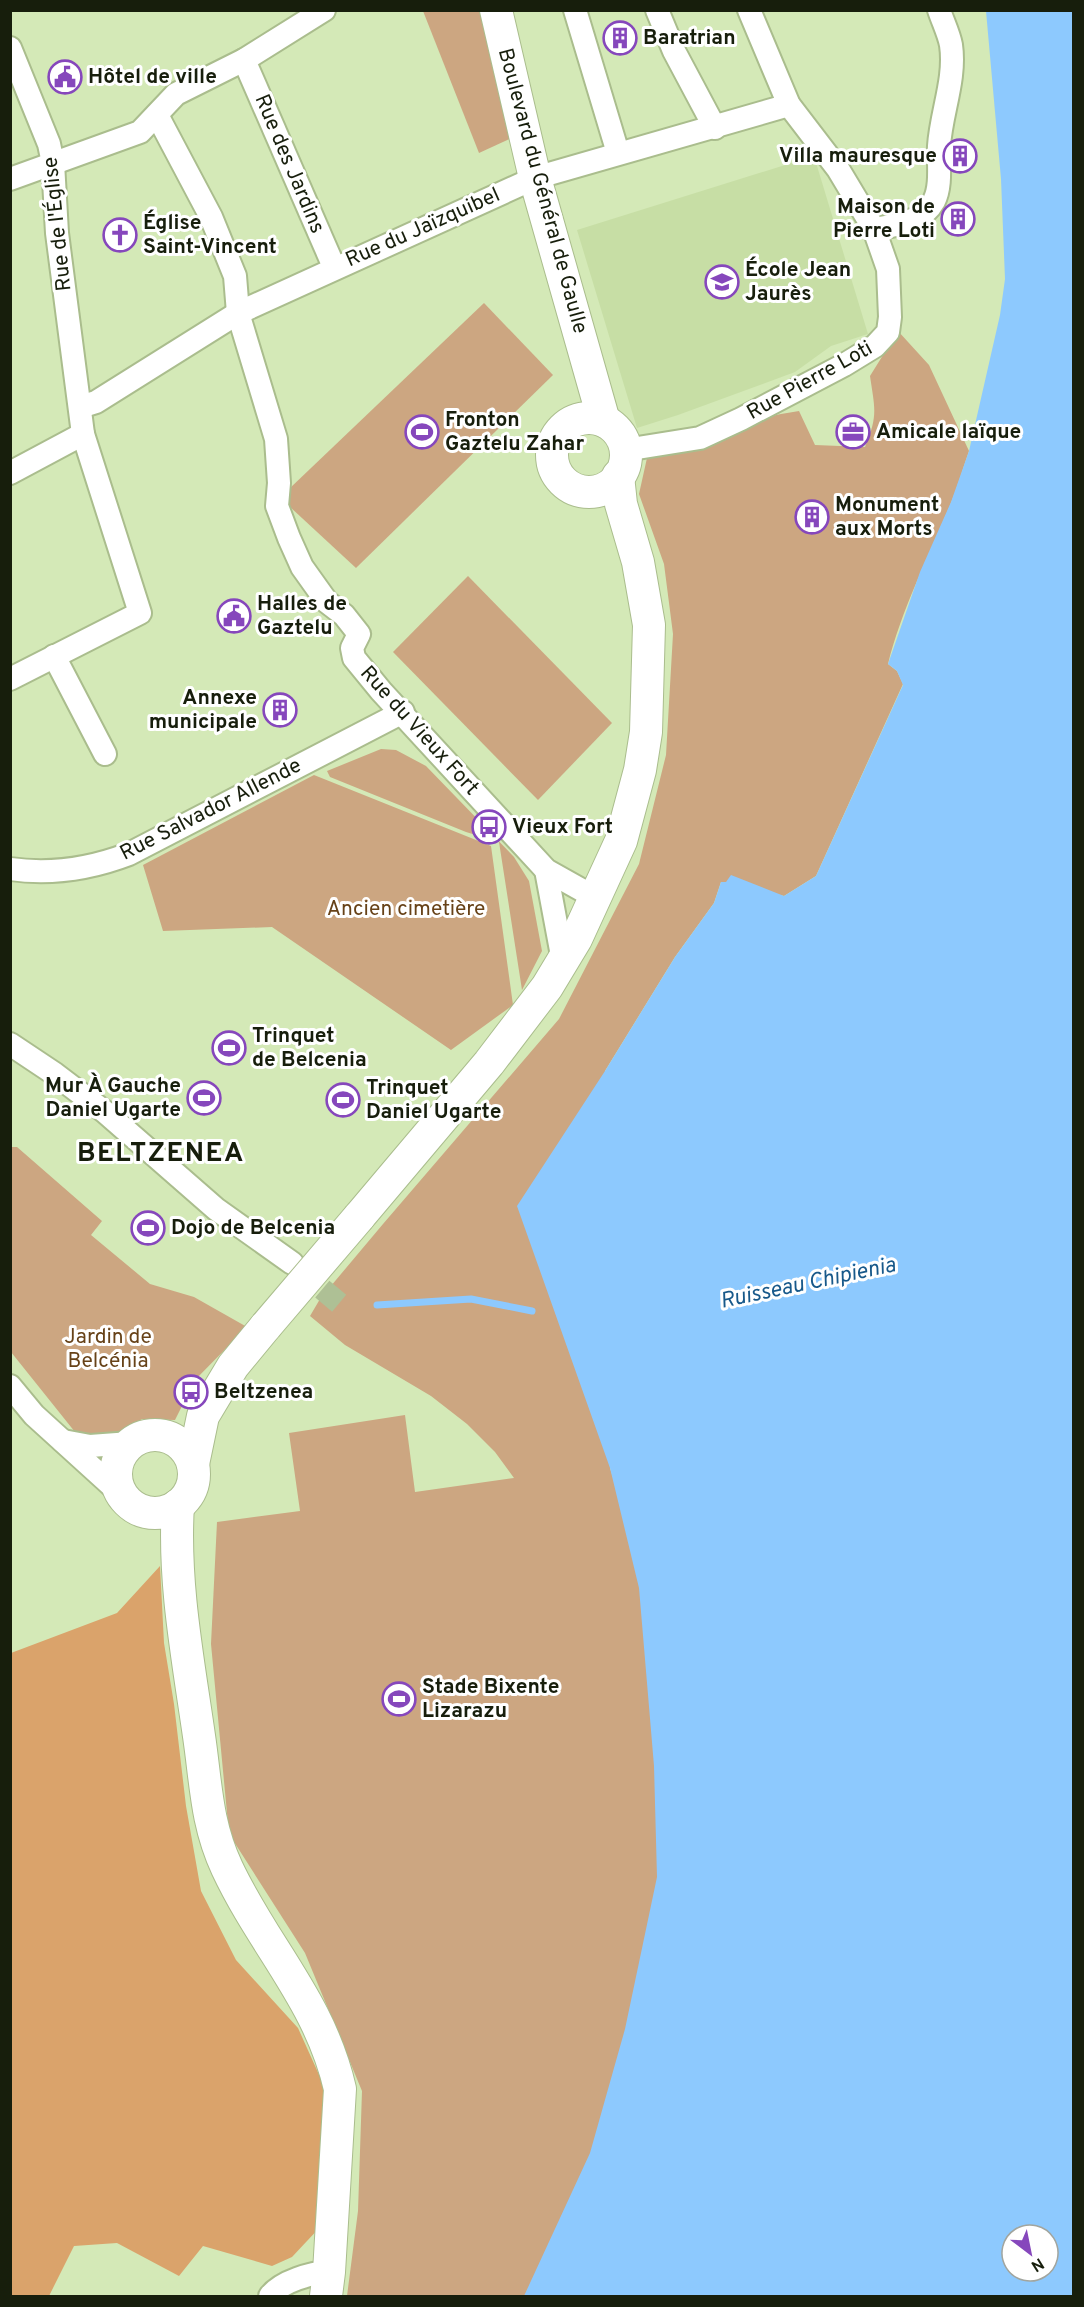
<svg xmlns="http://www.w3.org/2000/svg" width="1084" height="2307" viewBox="0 0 1084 2307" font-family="Overpass,sans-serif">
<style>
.built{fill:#c7dea5}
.green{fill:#cca681}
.forest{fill:#daa36b}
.water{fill:#8dc9fe;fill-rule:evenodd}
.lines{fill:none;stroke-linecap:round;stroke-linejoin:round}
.stream{stroke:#8dc9fe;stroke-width:7}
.minor-tunnel{stroke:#aec095;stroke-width:22;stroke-dasharray:22 11;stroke-linecap:butt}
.minor-casing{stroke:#aabd8d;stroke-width:26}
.secondary-casing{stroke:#aabd8d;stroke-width:34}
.minor{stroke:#fff;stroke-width:22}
.secondary{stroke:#fff;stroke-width:32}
.secondary-bridge-casing{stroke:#aabd8d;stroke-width:34;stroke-linecap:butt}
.secondary-bridge{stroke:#fff;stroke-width:32}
.labels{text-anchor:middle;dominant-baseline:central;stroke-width:6;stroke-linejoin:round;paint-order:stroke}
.poi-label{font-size:21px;font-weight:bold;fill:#171e0c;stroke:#fff;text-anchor:start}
.street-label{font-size:21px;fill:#171e0c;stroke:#fff}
.park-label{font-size:21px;fill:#674218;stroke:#fff}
.water-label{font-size:22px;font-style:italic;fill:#18598a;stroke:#fff}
.district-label{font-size:27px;font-weight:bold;letter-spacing:1.5px;fill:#171e0c;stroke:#fff}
</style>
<rect width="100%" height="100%" fill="#d4e9b7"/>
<polygon class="built" points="814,156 868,334 831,346 795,372 678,415 637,428 577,230"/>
<g class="green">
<polygon points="423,11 481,11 514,137 479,153"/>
<polygon points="484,303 553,375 356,568 289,506 289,489"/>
<path d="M898 331 929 365 969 451C963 468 958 486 951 503 929 556 902 608 888 664L897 671 903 684 816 876 784 896 721 882 714 903 675 957 605 1071 610 1468 880 2296H347L358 2211 362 2091 305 1953 229 1834 211 1644 217 1522 300 1511 289 1433 405 1415 415 1492 514 1478 495 1452 467 1424 431 1396 345 1345 310 1316 320 1299 383 1224 559 1019 639 864 666 755 673 634 664 564 639 494 647 458C690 437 752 418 799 411L815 445 865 447C878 415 875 410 870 376Z"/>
<polygon points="468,576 612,723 538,800 393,652"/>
<polygon points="381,749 396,750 426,766 514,857 529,881 542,951 522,990 499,842 466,832 330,777 327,771"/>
<polygon points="314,775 491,846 513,1005 451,1050 272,927 163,931 143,865"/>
<polygon points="10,1147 17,1147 102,1221 91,1235 150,1284 194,1297 247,1327 195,1380 175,1420 142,1419 118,1434 91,1438 75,1432 11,1352"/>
</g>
<polygon class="forest" points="160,1566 164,1643 174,1704 186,1806 201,1891 236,1960 298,2028 325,2088 322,2225 292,2257 272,2266 203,2246 179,2276 117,2243 74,2246 49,2296 11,2296 11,1653 117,1613"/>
<path class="water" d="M986 11H1074L1073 2296H524L590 2153 625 2029 657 1877 654 1766 639 1588 610 1468 517 1206 605 1071 675 957 714 903 721 882H726L731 875 784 896 816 876 903 685 897 671 888 664 920 572 951 502 969 451 1000 315 1005 279 1001 179ZM1012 2235H1048V2271H1012Z"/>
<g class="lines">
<polyline class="stream" points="377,1305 471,1299 532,1311"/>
<polyline class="minor-tunnel" points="297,1268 346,1309"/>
<defs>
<g id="minor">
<polyline points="575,10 618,153"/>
<polyline points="657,10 674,51 715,128"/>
<polyline points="10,48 49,144 53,163 57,233 83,434 140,613 10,679"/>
<polyline points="244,60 334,267"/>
<polyline points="157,115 211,217 235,276 238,313 276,439 279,483 277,506 289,538 302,567 327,602 344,615 359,634 352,648 354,658 381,691 546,870 596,898"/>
<polyline points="10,179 140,132 176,94 244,60 324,10"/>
<path d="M874 229C896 225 922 223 934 201 942 185 938 163 939 146 941 113 956 79 951 45 949 34 943 22 939 10"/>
<polyline points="80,407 96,402 238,313 535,178 789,105"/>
<polyline points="625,450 700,438 741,419 844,365 875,346 888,332 890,317 888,269 874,229 838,169 789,105 749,10"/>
<polyline points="10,473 83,434"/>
<polyline points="54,656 105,754"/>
<path d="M10 869C52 875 90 869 129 854L403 712"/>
<polyline points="546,870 563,961"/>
<polyline points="10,1044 55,1074 105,1112 216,1209 292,1263"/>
<polyline points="10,1386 34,1415 121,1494"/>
<polyline points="63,1441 90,1446 131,1443"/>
<path d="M270 2296C282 2281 311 2273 329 2272"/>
</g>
<g id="secondary">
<polyline points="496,10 535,178 604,421"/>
<circle cx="589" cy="455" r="37"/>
<polyline points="359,1217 489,1063 547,987 576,939 621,841 640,770 646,732 649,625 638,562 621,504 618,476"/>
<circle cx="155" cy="1474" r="39"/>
<polyline points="193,1464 203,1416 233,1366 266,1326"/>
<path d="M178 1505C173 1582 188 1659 199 1736 206 1783 206 1823 227 1868 264 1947 320 2001 340 2089L329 2272 326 2296"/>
</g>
</defs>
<use href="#minor" class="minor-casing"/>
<use href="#secondary" class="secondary-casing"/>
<use href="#minor" class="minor"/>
<use href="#secondary" class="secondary"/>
<defs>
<polyline id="secondary-bridge" points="266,1326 359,1217"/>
</defs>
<use href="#secondary-bridge" class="secondary-bridge-casing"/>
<use href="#secondary-bridge" class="secondary-bridge"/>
</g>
<defs>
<symbol id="building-ring" viewBox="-11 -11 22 22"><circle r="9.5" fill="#fff" stroke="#8647bc" stroke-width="1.5"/><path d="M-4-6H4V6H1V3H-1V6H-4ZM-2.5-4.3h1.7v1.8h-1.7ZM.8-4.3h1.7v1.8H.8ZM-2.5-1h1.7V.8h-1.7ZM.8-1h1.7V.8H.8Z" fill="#8647bc"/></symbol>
<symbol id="civic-ring" viewBox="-11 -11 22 22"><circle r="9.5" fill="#fff" stroke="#8647bc" stroke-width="1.5"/><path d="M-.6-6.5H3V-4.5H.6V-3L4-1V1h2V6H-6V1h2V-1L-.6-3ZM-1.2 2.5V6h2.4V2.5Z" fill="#8647bc"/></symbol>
<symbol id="church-ring" viewBox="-11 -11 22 22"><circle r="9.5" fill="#fff" stroke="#8647bc" stroke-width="1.5"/><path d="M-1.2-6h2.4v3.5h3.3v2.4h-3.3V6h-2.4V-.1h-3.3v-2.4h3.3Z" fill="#8647bc"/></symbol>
<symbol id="school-ring" viewBox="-11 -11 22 22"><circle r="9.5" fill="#fff" stroke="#8647bc" stroke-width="1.5"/><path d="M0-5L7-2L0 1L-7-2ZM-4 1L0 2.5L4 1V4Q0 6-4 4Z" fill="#8647bc"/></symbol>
<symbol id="stadium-ring" viewBox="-11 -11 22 22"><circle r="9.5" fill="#fff" stroke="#8647bc" stroke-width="1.5"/><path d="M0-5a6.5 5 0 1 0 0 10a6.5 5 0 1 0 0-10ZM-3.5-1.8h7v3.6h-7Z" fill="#8647bc"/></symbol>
<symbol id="office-ring" viewBox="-11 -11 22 22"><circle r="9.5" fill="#fff" stroke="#8647bc" stroke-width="1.5"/><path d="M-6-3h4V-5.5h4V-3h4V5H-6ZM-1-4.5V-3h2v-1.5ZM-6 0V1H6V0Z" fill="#8647bc"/></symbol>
<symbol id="bus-ring" viewBox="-11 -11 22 22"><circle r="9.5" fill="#fff" stroke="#8647bc" stroke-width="1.5"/><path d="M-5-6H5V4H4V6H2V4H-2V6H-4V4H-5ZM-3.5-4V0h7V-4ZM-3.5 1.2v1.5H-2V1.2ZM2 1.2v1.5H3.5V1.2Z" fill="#8647bc"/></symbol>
</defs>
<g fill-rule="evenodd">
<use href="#building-ring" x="601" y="19" width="38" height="38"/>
<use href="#civic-ring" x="46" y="58" width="38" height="38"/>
<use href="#building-ring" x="941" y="137" width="38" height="38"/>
<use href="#building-ring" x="939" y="200" width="38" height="38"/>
<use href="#church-ring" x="101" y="216" width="38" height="38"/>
<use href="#school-ring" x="703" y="263" width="38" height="38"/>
<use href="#stadium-ring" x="403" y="413" width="38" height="38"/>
<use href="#office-ring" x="834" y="413" width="38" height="38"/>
<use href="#building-ring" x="793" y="498" width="38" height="38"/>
<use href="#civic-ring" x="215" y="597" width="38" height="38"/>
<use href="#building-ring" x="261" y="691" width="38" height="38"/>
<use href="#bus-ring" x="470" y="808" width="38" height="38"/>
<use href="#stadium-ring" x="210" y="1029" width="38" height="38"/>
<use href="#stadium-ring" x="185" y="1079" width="38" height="38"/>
<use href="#stadium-ring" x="324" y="1081" width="38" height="38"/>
<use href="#stadium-ring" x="129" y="1209" width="38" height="38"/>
<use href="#bus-ring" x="172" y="1373" width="38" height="38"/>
<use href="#stadium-ring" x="380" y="1680" width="38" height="38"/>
</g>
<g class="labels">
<g class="poi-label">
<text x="643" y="38">Baratrian</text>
<text x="88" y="77">Hôtel de ville</text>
<text x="937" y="156" text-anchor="end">Villa mauresque</text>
<text x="935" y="207" text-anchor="end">Maison de<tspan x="935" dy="24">Pierre Loti</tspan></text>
<text x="143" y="223">Église<tspan x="143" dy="24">Saint-Vincent</tspan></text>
<text x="745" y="270">École Jean<tspan x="745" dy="24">Jaurès</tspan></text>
<text x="445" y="420">Fronton<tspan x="445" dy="24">Gaztelu Zahar</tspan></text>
<text x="876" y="432">Amicale laïque</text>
<text x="835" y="505">Monument<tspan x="835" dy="24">aux Morts</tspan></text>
<text x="257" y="604">Halles de<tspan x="257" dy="24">Gaztelu</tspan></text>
<text x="257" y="698" text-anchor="end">Annexe<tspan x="257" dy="24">municipale</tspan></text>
<text x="512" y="827">Vieux Fort</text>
<text x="252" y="1036">Trinquet<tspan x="252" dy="24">de Belcenia</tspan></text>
<text x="181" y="1086" text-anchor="end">Mur À Gauche<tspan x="181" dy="24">Daniel Ugarte</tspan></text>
<text x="366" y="1088">Trinquet<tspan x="366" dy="24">Daniel Ugarte</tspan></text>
<text x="171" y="1228">Dojo de Belcenia</text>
<text x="214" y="1392">Beltzenea</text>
<text x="422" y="1687">Stade Bixente<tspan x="422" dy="24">Lizarazu</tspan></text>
</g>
<g class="street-label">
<text transform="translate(289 164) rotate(67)">Rue des Jardins</text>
<text transform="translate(542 191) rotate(75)">Boulevard du Général de Gaulle</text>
<text transform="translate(58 224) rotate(-96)">Rue de l'Église</text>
<text transform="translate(423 228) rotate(-24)">Rue du Jaïzquibel</text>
<text transform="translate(810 381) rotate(-29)">Rue Pierre Loti</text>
<text transform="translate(419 731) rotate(48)">Rue du Vieux Fort</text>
<text transform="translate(211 810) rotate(-27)">Rue Salvador Allende</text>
</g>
<g class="park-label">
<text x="406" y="909">Ancien cimetière</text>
<text x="108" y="1337">Jardin de<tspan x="108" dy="24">Belcénia</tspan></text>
</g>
<g class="water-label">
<text transform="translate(808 1284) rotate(-12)">Ruisseau Chipienia</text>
</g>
<g class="district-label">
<text x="161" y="1154">BELTZENEA</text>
</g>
</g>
<rect width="1084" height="2307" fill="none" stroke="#171e0c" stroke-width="24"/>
<g transform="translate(1030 2253) rotate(148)"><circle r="28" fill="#ffffff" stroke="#a2a59e" stroke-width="1.5"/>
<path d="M0-4.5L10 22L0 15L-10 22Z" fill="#8647bc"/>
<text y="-9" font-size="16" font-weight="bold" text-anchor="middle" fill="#171e0c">N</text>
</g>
</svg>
